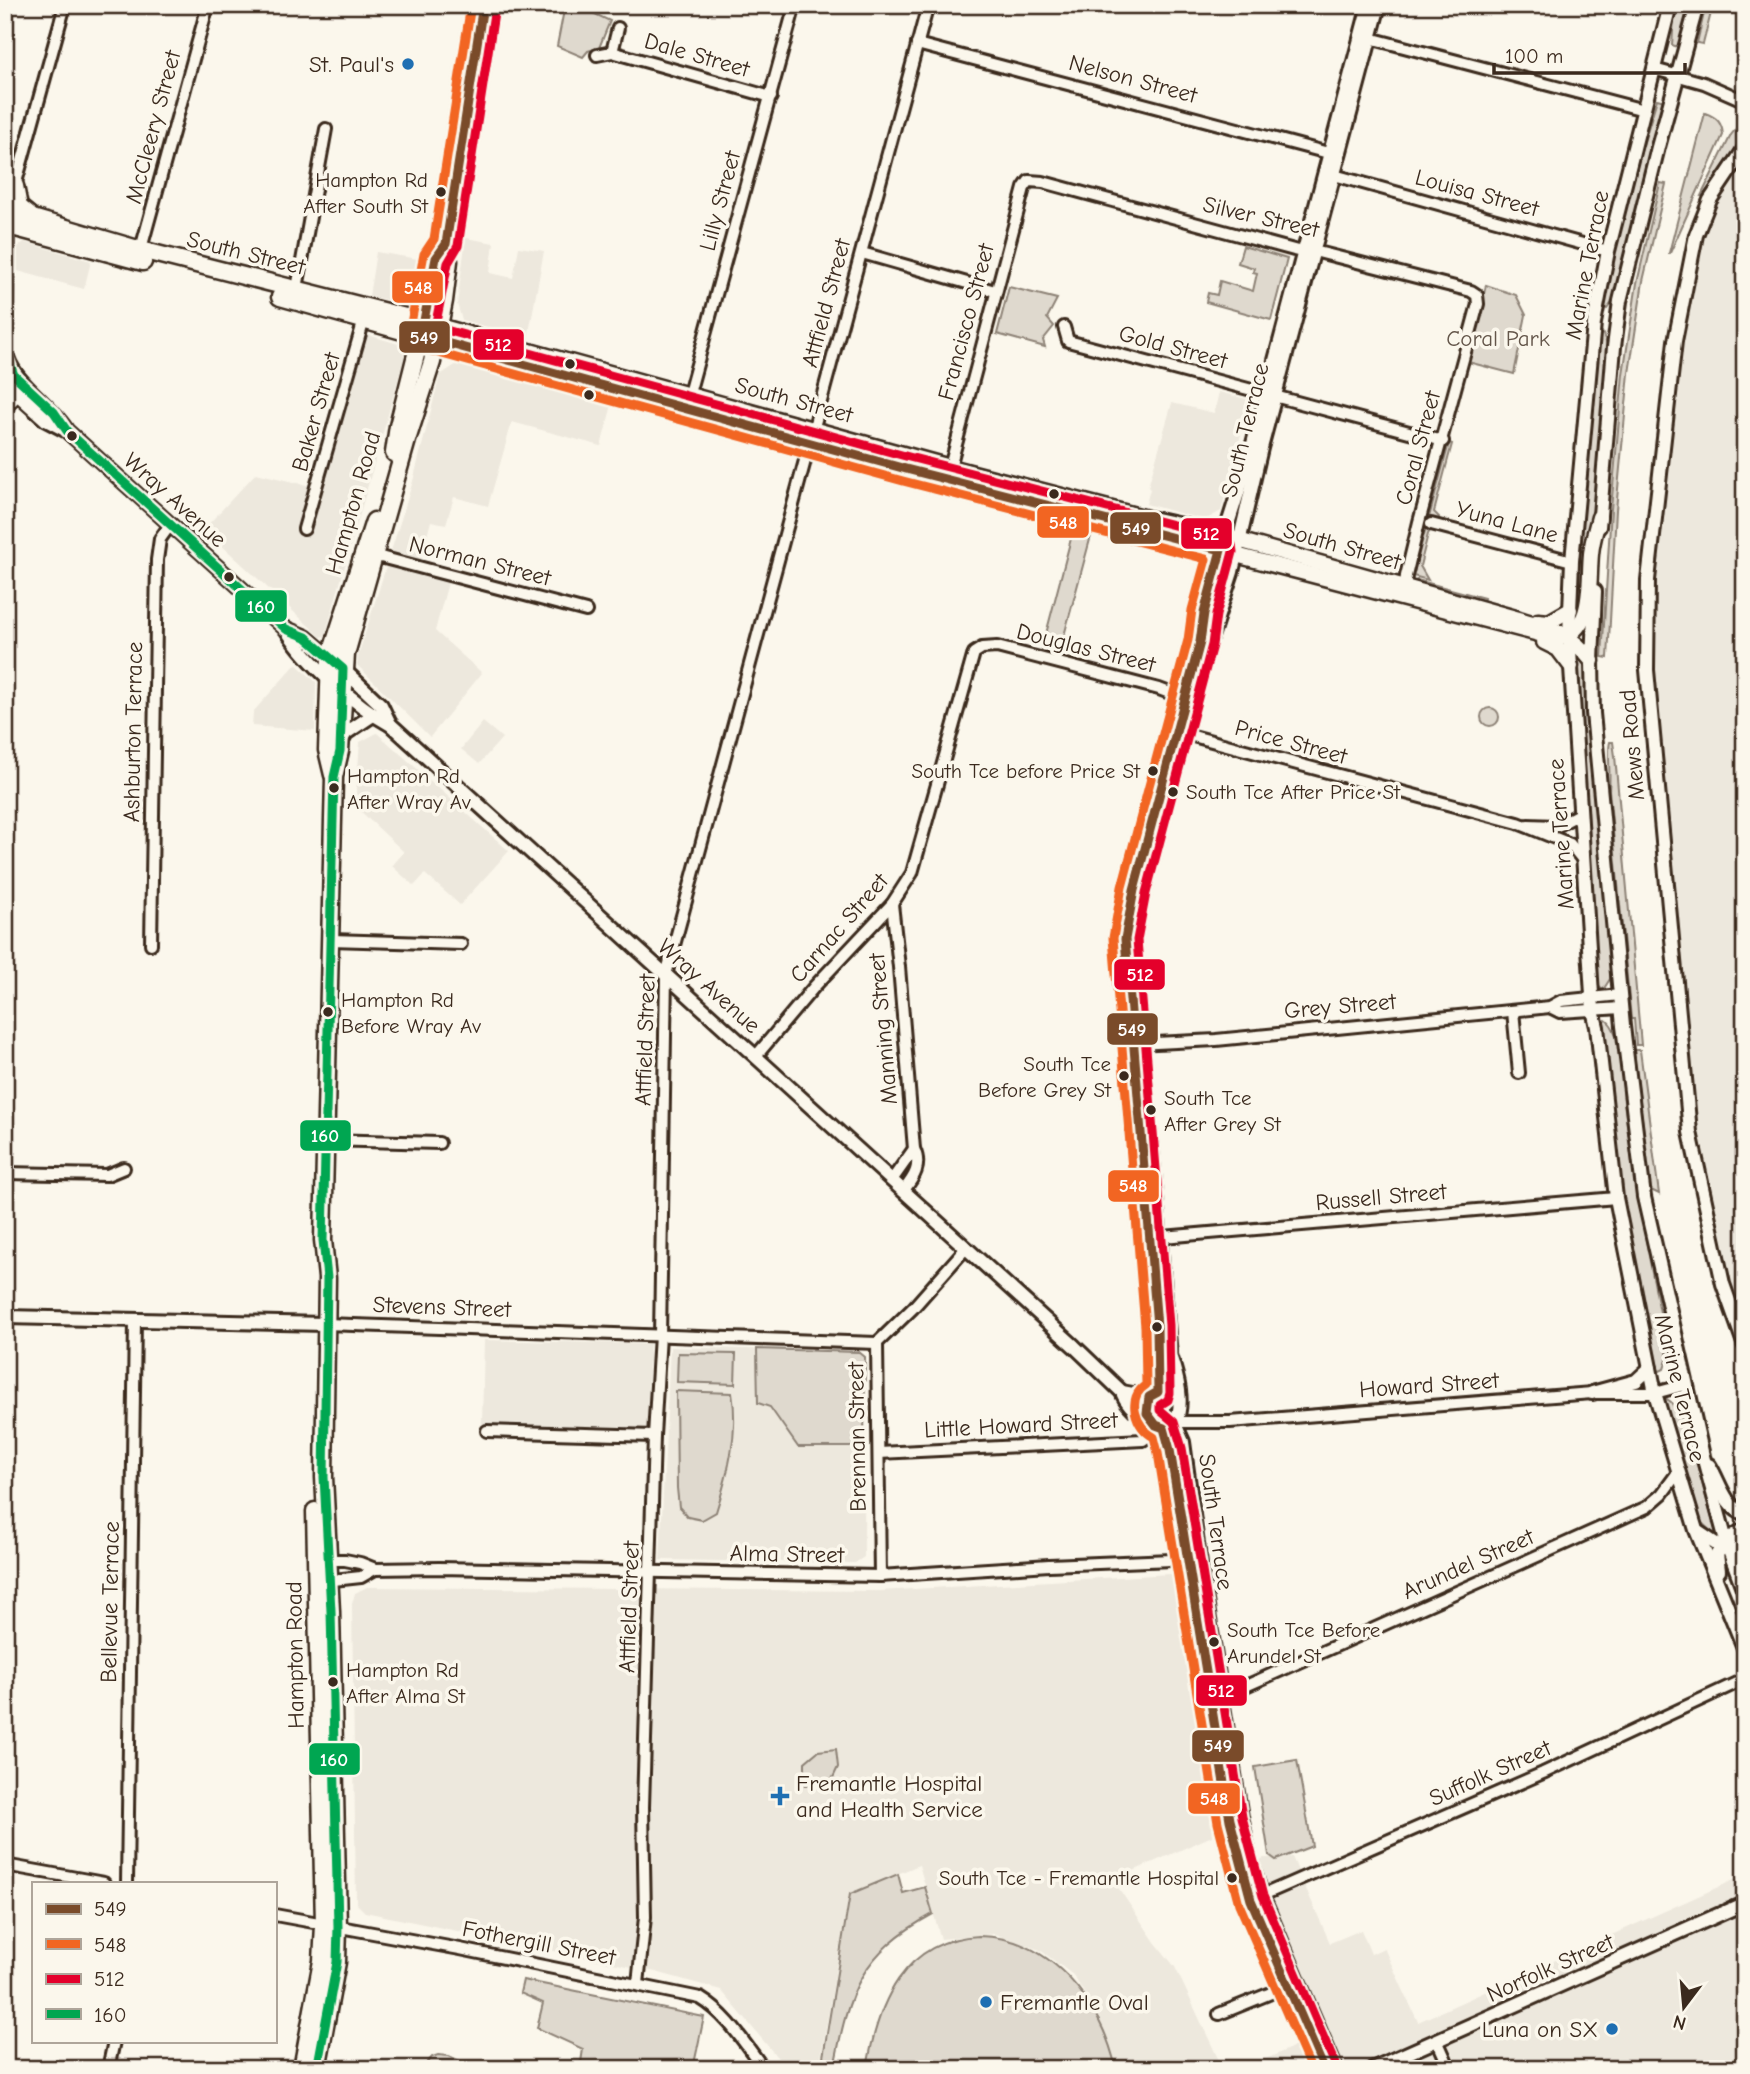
<svg xmlns="http://www.w3.org/2000/svg" width="1750" height="2074" viewBox="0 0 1750 2074" font-family="'Comic Neue',sans-serif">
<style>
.built{fill:#ede8dd}
.green{fill:#dfd9ce;stroke:#8d8276;stroke-width:2}
.lines{fill:none;stroke-linecap:round;stroke-linejoin:round}
.minor-casing{stroke:#3b2a1e;stroke-width:16}
.tertiary-casing{stroke:#3b2a1e;stroke-width:18}
.secondary-casing{stroke:#3b2a1e;stroke-width:19}
.primary-casing{stroke:#3b2a1e;stroke-width:21}
.minor{stroke:#fbf7ec;stroke-width:10}
.tertiary{stroke:#fbf7ec;stroke-width:12}
.secondary{stroke:#fbf7ec;stroke-width:14}
.primary{stroke:#fbf7ec;stroke-width:16}
.bus-1-casing{stroke:#fbf7ec;stroke-width:14}
.bus-2-casing{stroke:#fbf7ec;stroke-width:14}
.bus-3-casing{stroke:#fbf7ec;stroke-width:14}
.bus-4-casing{stroke:#fbf7ec;stroke-width:14}
.bus-1{stroke:#7a4b2a;stroke-width:9}
.bus-2{stroke:#f26522;stroke-width:9}
.bus-3{stroke:#e4002b;stroke-width:9}
.bus-4{stroke:#00a651;stroke-width:9}
.poi-dot{fill:#1f6fb2;stroke:#fbf7ec;stroke-width:2.5}
.bus-dot{fill:#3b2a1e;stroke:#fbf7ec;stroke-width:2.5}
.labels{text-anchor:middle;dominant-baseline:central;stroke-width:7;stroke-linejoin:round;paint-order:stroke}
.bus-label{font-size:21px;fill:#3b2a1e;stroke:#fbf7ec;text-anchor:start}
.street-label{font-size:23px;fill:#3b2a1e;stroke:#fbf7ec}
.poi-label{font-size:23px;fill:#3b2a1e;stroke:#fbf7ec;text-anchor:end}
.park-label{font-size:23px;fill:#64564a;stroke:#fbf7ec}
.line-badge{stroke:#fbf7ec;stroke-width:2.5}
.badge-label{font-size:19px;text-anchor:middle;font-weight:bold;fill:#fff}
</style>
<rect width="100%" height="100%" fill="#fbf7ec"/>
<filter id="ink" filterUnits="userSpaceOnUse"><feTurbulence type="fractalNoise" baseFrequency=".0143" numOctaves="2"/><feDisplacementMap in="SourceGraphic" scale="14" xChannelSelector="R" yChannelSelector="G"/><feConvolveMatrix kernelMatrix="1 2 1 2 8 2 1 2 1" color-interpolation-filters="sRGB"/></filter>
<g filter="url(#ink)">
<g class="built">
<polygon points="1745,139 1745,1324 1691,1174 1674,1054 1638,650 1654,443 1688,235 1720,172"/>
<polygon points="466,238 494,243 490,273 513,278 519,247 544,251 528,338 462,320 457,304"/>
<polygon points="24,242 91,261 84,289 18,271 18,247"/>
<polygon points="376,252 424,260 417,304 412,306 369,296"/>
<polygon points="365,334 405,346 404,359 325,636 321,637 204,529 256,473 319,488"/>
<polygon points="463,360 613,401 601,446 512,422 488,506 454,497 446,524 431,521 419,567 450,575 435,631 482,673 430,737 357,665 358,656 413,481 440,375"/>
<polygon points="1219,392 1250,400 1221,511 1205,520 1146,504 1150,489 1148,487 1172,403 1214,413"/>
<polygon points="296,664 316,682 315,731 252,726 253,712"/>
<polygon points="483,722 502,738 479,764 461,749"/>
<polygon points="377,733 509,851 460,905 425,874 414,886 392,866 404,852 355,806 360,742"/>
<polygon points="484,1340 650,1344 647,1428 482,1423"/>
<polygon points="670,1347 859,1352 865,1357 864,1557 855,1563 660,1560"/>
<polygon points="1170,1574 1181,1582 1212,1836 1113,1880 1155,1942 1175,1967 1223,2069 1117,2069 1099,2017 1073,1975 1040,1950 994,1934 941,1939 919,1865 849,1894 819,2069 787,2069 721,1990 656,1972 365,1912 356,1903 352,1604 355,1593 367,1587 880,1591"/>
<polygon points="1292,1857 1330,1943 1361,1930 1371,1954 1384,1948 1418,2022 1745,1875 1745,2069 1243,2069 1302,2043 1226,1877 1264,1858"/>
</g>
<g class="green">
<polygon points="565,5 576,5 610,21 599,48 588,51 583,57 557,46"/>
<polygon points="1675,5 1692,5 1681,48 1672,45"/>
<polygon points="1706,5 1713,5 1703,44 1697,43"/>
<polygon points="1657,99 1665,101 1617,296 1607,309 1604,307 1604,298 1616,234"/>
<path d="M1705 113C1717 117 1722 123 1723 135L1670 253H1669Z"/>
<polygon points="1743,120 1745,134 1742,140 1703,196 1701,196 1731,135"/>
<polygon points="1660,183 1666,184 1643,281 1629,373 1616,510 1608,658 1602,657 1611,509 1623,374 1637,283"/>
<polygon points="1243,246 1287,259 1271,320 1206,302 1208,293 1217,295 1220,281 1253,291 1257,273 1253,272 1254,268 1238,263"/>
<polygon points="1486,285 1516,295 1526,315 1514,374 1468,362"/>
<polygon points="1009,287 1057,299 1047,318 1054,326 1043,340 1045,347 997,334"/>
<polygon points="1598,332 1602,332 1608,347 1597,491 1587,556 1585,602 1575,623 1574,581"/>
<polygon points="1449,443 1452,444 1434,512 1439,517 1438,520 1434,519 1433,522 1428,521"/>
<polygon points="1429,525 1432,528 1428,534 1420,566 1428,580 1413,576 1426,527"/>
<polygon points="1074,527 1092,532 1058,658 1041,653"/>
<polygon points="1417,580 1484,598 1483,602 1418,584 1414,581"/>
<polygon points="1574,651 1582,657 1587,674 1611,963 1610,979 1603,990 1598,986 1580,776"/>
<circle cx="1490" cy="717" r="9"/>
<path d="M1610 742H1613L1615 756 1641 1045H1636L1634 1019H1631L1609 790C1611 776 1607 752 1610 742Z"/>
<path d="M1606 1020C1623 1031 1622 1082 1624 1102 1634 1184 1650 1265 1667 1346V1360L1664 1369 1660 1371 1655 1369 1622 1203 1602 1026V1022Z"/>
<polygon points="1631,1050 1640,1050 1659,1194 1651,1190 1634,1054"/>
<polygon points="757,1349 859,1352 865,1357 864,1447 798,1447 770,1407 758,1403"/>
<polygon points="678,1353 736,1354 735,1384 677,1382"/>
<path d="M676 1391 732 1393C739 1432 728 1474 716 1512L702 1520 688 1517 679 1507 677 1488Z"/>
<polygon points="1664,1397 1671,1402 1687,1428 1717,1537 1701,1522 1694,1508"/>
<polygon points="836,1749 838,1767 831,1782 805,1785 805,1762 818,1751"/>
<polygon points="1297,1760 1312,1846 1276,1860 1269,1855 1255,1767"/>
<path d="M898 1874 903 1893 925 1887 933 1914C861 1953 848 1991 834 2069H821L850 1894Z"/>
<path d="M979 1936C1051 1937 1102 2003 1116 2069H867C877 2005 903 1939 979 1936Z"/>
<polygon points="523,1980 704,2017 693,2069 580,2069 583,2049 537,2028 543,2003 520,1993"/>
<polygon points="438,2055 449,2056 460,2061 458,2069 422,2069 432,2057"/>
</g>
<g class="lines">
<defs>
<g id="minor">
<polyline points="1362,36 1644,110"/>
<polyline points="917,44 1336,155"/>
<polyline points="612,52 618,28"/>
<polyline points="597,55 612,52 771,97"/>
<polyline points="1654,69 1704,83 1745,101"/>
<polyline points="1334,175 1608,251"/>
<polyline points="15,186 65,5"/>
<polyline points="862,253 995,291"/>
<polyline points="139,256 208,5"/>
<polyline points="296,294 326,129"/>
<polyline points="1064,327 1068,341 1443,441"/>
<polyline points="687,401 795,5"/>
<polyline points="5,408 23,390"/>
<polyline points="950,467 1024,188 1029,181 1043,182 1294,250 1303,252 1314,251 1471,291 1477,295 1478,304 1419,522 1406,576 1404,593"/>
<polyline points="1431,524 1572,561"/>
<polyline points="304,529 365,316"/>
<polyline points="369,554 586,611"/>
<polyline points="1178,732 1518,823 1570,844 1583,860"/>
<polyline points="1528,825 1557,826 1581,813"/>
<path d="M892 904 899 967 914 1149C922 1166 914 1177 904 1190"/>
<polyline points="331,940 461,944"/>
<polyline points="151,944 157,560 160,539 170,525"/>
<polyline points="1550,1007 1560,1012 1621,1008"/>
<polyline points="1513,1011 1519,1073"/>
<polyline points="1136,1044 1216,1040 1550,1007 1561,1001 1620,995"/>
<polyline points="756,1056 814,987 892,904 912,873 974,653 982,648 997,647 1159,689 1175,695 1183,705"/>
<polyline points="326,1140 439,1143"/>
<polyline points="5,1173 107,1175 124,1168"/>
<polyline points="892,1180 914,1149"/>
<polyline points="1151,1238 1616,1198"/>
<polyline points="325,1324 877,1343"/>
<polyline points="1176,1422 1230,1422 1592,1393 1655,1393 1685,1385"/>
<polyline points="487,1431 654,1436"/>
<polyline points="879,1453 1143,1440 1159,1427"/>
<polyline points="322,1560 345,1560 360,1563 375,1569 439,1568 880,1576 1049,1565 1172,1560 1193,1556"/>
<polyline points="880,1576 877,1343 913,1308 966,1248"/>
<polyline points="324,1581 361,1577 375,1569"/>
<polyline points="1222,1695 1239,1689 1647,1507 1662,1494 1679,1471"/>
<polyline points="5,1865 104,1883"/>
<polyline points="127,1883 135,1321"/>
<polyline points="1256,1898 1543,1773 1745,1679"/>
<path d="M275 1915 460 1949 700 1998C727 2014 745 2044 764 2069"/>
<polyline points="638,1984 645,1917 643,1807 654,1436 660,1335 666,975 928,5"/>
<polyline points="1219,2014 1293,1984"/>
<polyline points="1437,2040 1450,2069"/>
<polyline points="108,2069 114,2041"/>
</g>
<g id="tertiary">
<polyline points="1670,5 1608,251 1594,323 1572,561 1569,636 1593,1010 1597,1027 1616,1198 1655,1393 1696,1530 1745,1650"/>
<polyline points="1745,148 1710,200 1696,235 1675,341 1648,580 1647,670 1690,1132 1723,1284 1745,1346"/>
<polyline points="5,318 7,225"/>
<path d="M5 350C11 382 47 401 65 428"/>
<path d="M5 383 46 420 67 431 286 629C307 663 355 705 391 725L1074 1346 1122 1392C1128 1409 1157 1434 1175 1424"/>
<polyline points="1599,527 1614,347 1620,301 1658,147 1697,5"/>
<polyline points="1595,591 1592,661 1593,713 1623,1026 1644,1197 1703,1456 1728,1548 1745,1593"/>
<polyline points="287,629 306,637 343,669 381,705 390,724"/>
<polyline points="340,743 346,733 373,715"/>
<polyline points="1160,792 1229,521 1250,455 1369,5"/>
<polyline points="1144,854 1131,903 1125,939 1157,1326 1158,1392"/>
<polyline points="5,1317 325,1324"/>
<polyline points="1122,1392 1149,1397"/>
<polyline points="1592,1393 1636,1381 1650,1368"/>
<polyline points="1149,1397 1147,1413 1154,1423"/>
<path d="M1175 1424C1185 1403 1177 1376 1170 1355L1134 947 1136 917 1210 640 1232 572 1261 448 1379 5"/>
<polyline points="1175,1424 1183,1442 1198,1551 1241,1817 1250,1859 1262,1896 1336,2069"/>
<polyline points="1164,1428 1170,1450 1230,1820 1251,1900 1324,2069"/>
<path d="M1709 1465C1720 1482 1724 1507 1745 1514"/>
<polyline points="1698,1532 1722,1548 1745,1543"/>
<polyline points="1719,1571 1717,1554 1730,1538 1745,1529"/>
<polyline points="1372,2069 1745,1903"/>
</g>
<g id="secondary">
<path d="M439 326 950 467 1147 518 1206 531 1519 619C1555 630 1567 630 1592 661"/>
<path d="M436 340 906 469 1558 639C1595 629 1588 585 1591 554 1592 541 1596 529 1599 517"/>
<polyline points="1538,621 1549,622 1570,610"/>
<polyline points="1544,642 1558,649 1571,666"/>
</g>
<g id="primary">
<polyline points="15,186 19,207 30,216"/>
<polyline points="5,210 141,250 433,324"/>
<polyline points="5,225 143,262"/>
<polyline points="280,297 431,339"/>
<polyline points="394,453 398,426 430,299 436,258 446,244"/>
<polyline points="333,775 327,750 330,657 374,521"/>
<polyline points="302,2069 322,1961 324,1925 315,1511"/>
<polyline points="317,2069 337,1962 338,1927 331,1611 324,1477 327,1278 323,1240 334,777 340,751 346,654 407,440 432,362 444,301 449,261 446,244 483,5"/>
</g>
</defs>
<use href="#minor" class="minor-casing"/>
<use href="#tertiary" class="tertiary-casing"/>
<use href="#secondary" class="secondary-casing"/>
<use href="#primary" class="primary-casing"/>
<use href="#minor" class="minor"/>
<use href="#tertiary" class="tertiary"/>
<use href="#secondary" class="secondary"/>
<use href="#primary" class="primary"/>
<defs>
<polyline id="bus-1" points="483,5 446,244 436,258 421,336 906,469 1221,550 1204,613 1200,642 1134,890 1125,939 1157,1326 1158,1392 1149,1397 1147,1413 1156,1425 1164,1428 1170,1450 1230,1820 1251,1900 1324,2069"/>
<path id="bus-2" d="M471 5 434 239 424 254 409 334V340L413 346 903 481 1206 559 1192 610 1188 640 1122 887 1113 938 1145 1327 1146 1385C1126 1397 1135 1428 1154 1437L1158 1453 1218 1823 1239 1904 1311 2069"/>
<polyline id="bus-3" points="495,7 458,246 448,263 435,327 909,457 1224,538 1232,545 1233,552 1216,615 1212,645 1146,893 1137,940 1169,1325 1170,1393 1168,1400 1160,1405 1160,1410 1174,1422 1182,1448 1242,1817 1263,1896 1335,2064"/>
<g id="bus-4">
<polyline points="5,223 8,237 5,311"/>
<polyline points="5,351 14,375 54,412 67,431 286,629 306,637 343,669 340,751 334,777 323,1240 327,1278 324,1477 331,1611 338,1927 337,1962 317,2069"/>
</g>
</defs>
<use href="#bus-1" class="bus-1-casing"/>
<use href="#bus-2" class="bus-2-casing"/>
<use href="#bus-3" class="bus-3-casing"/>
<use href="#bus-4" class="bus-4-casing"/>
<use href="#bus-1" class="bus-1"/>
<use href="#bus-2" class="bus-2"/>
<use href="#bus-3" class="bus-3"/>
<use href="#bus-4" class="bus-4"/>
</g>
</g>
<g class="poi-dot">
<circle cx="408" cy="64" r="7"/>
<path d="M776.5 1785.5h7v7h7v7h-7v7h-7v-7h-7v-7h7z"/>
<circle cx="986" cy="2002" r="7"/>
<circle cx="1612" cy="2029" r="7"/>
</g>
<g class="bus-dot">
<circle cx="441" cy="192" r="6"/>
<circle cx="570" cy="364" r="6"/>
<circle cx="589" cy="395" r="6"/>
<circle cx="72" cy="436" r="6"/>
<circle cx="1054" cy="494" r="6"/>
<circle cx="229" cy="577" r="6"/>
<circle cx="1153" cy="771" r="6"/>
<circle cx="334" cy="788" r="6"/>
<circle cx="1173" cy="792" r="6"/>
<circle cx="328" cy="1012" r="6"/>
<circle cx="1124" cy="1076" r="6"/>
<circle cx="1151" cy="1110" r="6"/>
<circle cx="1157" cy="1327" r="6"/>
<circle cx="1214" cy="1642" r="6"/>
<circle cx="333" cy="1682" r="6"/>
<circle cx="1232" cy="1878" r="6"/>
</g>
<g class="labels">
<g class="bus-label">
<text x="428" y="180" text-anchor="end">Hampton Rd<tspan x="428" dy="26">After South St</tspan></text>
<text x="1140" y="771" text-anchor="end">South Tce before Price St</text>
<text x="347" y="776">Hampton Rd<tspan x="347" dy="26">After Wray Av</tspan></text>
<text x="1186" y="792">South Tce After Price St</text>
<text x="341" y="1000">Hampton Rd<tspan x="341" dy="26">Before Wray Av</tspan></text>
<text x="1111" y="1064" text-anchor="end">South Tce<tspan x="1111" dy="26">Before Grey St</tspan></text>
<text x="1164" y="1098">South Tce<tspan x="1164" dy="26">After Grey St</tspan></text>
<text x="1227" y="1630">South Tce Before<tspan x="1227" dy="26">Arundel St</tspan></text>
<text x="346" y="1670">Hampton Rd<tspan x="346" dy="26">After Alma St</tspan></text>
<text x="1219" y="1878" text-anchor="end">South Tce - Fremantle Hospital</text>
</g>
<g class="street-label">
<text transform="translate(697 55) rotate(16)">Dale Street</text>
<text transform="translate(1133 79) rotate(15)">Nelson Street</text>
<text transform="translate(153 127) rotate(-75)">McCleery Street</text>
<text transform="translate(1477 193) rotate(15)">Louisa Street</text>
<text transform="translate(720 201) rotate(-75)">Lilly Street</text>
<text transform="translate(1261 217) rotate(13)">Silver Street</text>
<text transform="translate(246 253) rotate(14)">South Street</text>
<text transform="translate(1587 265) rotate(-79)">Marine Terrace</text>
<text transform="translate(826 303) rotate(-75)">Attfield Street</text>
<text transform="translate(966 322) rotate(-75)">Francisco Street</text>
<text transform="translate(1173 347) rotate(15)">Gold Street</text>
<text transform="translate(794 400) rotate(15)">South Street</text>
<text transform="translate(316 412) rotate(-74)">Baker Street</text>
<text transform="translate(1245 430) rotate(-76)">South Terrace</text>
<text transform="translate(1418 448) rotate(-75)">Coral Street</text>
<text transform="translate(175 500) rotate(42)">Wray Avenue</text>
<text transform="translate(353 503) rotate(-74)">Hampton Road</text>
<text transform="translate(1507 522) rotate(15)">Yuna Lane</text>
<text transform="translate(1342 546) rotate(16)">South Street</text>
<text transform="translate(480 561) rotate(14)">Norman Street</text>
<text transform="translate(1086 648) rotate(14)">Douglas Street</text>
<text transform="translate(133 732) rotate(-89)">Ashburton Terrace</text>
<text transform="translate(1291 742) rotate(15)">Price Street</text>
<text transform="translate(1632 745) rotate(-95)">Mews Road</text>
<text transform="translate(1561 834) rotate(-94)">Marine Terrace</text>
<text transform="translate(839 928) rotate(-49)">Carnac Street</text>
<text transform="translate(709 986) rotate(42)">Wray Avenue</text>
<text transform="translate(1340 1006) rotate(-5)">Grey Street</text>
<text transform="translate(883 1029) rotate(-95)">Manning Street</text>
<text transform="translate(645 1040) rotate(-88)">Attfield Street</text>
<text transform="translate(1381 1197) rotate(-5)">Russell Street</text>
<text transform="translate(442 1307) rotate(2)">Stevens Street</text>
<text transform="translate(1429 1385) rotate(-4)">Howard Street</text>
<text transform="translate(1680 1388) rotate(76)">Marine Terrace</text>
<text transform="translate(1021 1425) rotate(-3)">Little Howard Street</text>
<text transform="translate(857 1437) rotate(-91)">Brennan Street</text>
<text transform="translate(1216 1522) rotate(82)">South Terrace</text>
<text transform="translate(787 1554) rotate(1)">Alma Street</text>
<text transform="translate(1468 1564) rotate(-24)">Arundel Street</text>
<text transform="translate(110 1602) rotate(-89)">Bellevue Terrace</text>
<text transform="translate(629 1607) rotate(-88)">Attfield Street</text>
<text transform="translate(295 1655) rotate(-91)">Hampton Road</text>
<text transform="translate(1490 1773) rotate(-24)">Suffolk Street</text>
<text transform="translate(539 1943) rotate(11)">Fothergill Street</text>
<text transform="translate(1550 1968) rotate(-24)">Norfolk Street</text>
</g>
<g class="poi-label">
<text x="394" y="64">St. Paul's</text>
<text x="796" y="1783" text-anchor="start">Fremantle Hospital<tspan x="796" dy="26">and Health Service</tspan></text>
<text x="1000" y="2002" text-anchor="start">Fremantle Oval</text>
<text x="1598" y="2029">Luna on SX</text>
</g>
<g class="park-label">
<text x="1498" y="338">Coral Park</text>
</g>
</g>
<g class="line-badge">
<rect x="391" y="270" width="53" height="34" rx="7" fill="#f26522"/>
<rect x="398" y="320" width="53" height="34" rx="7" fill="#7a4b2a"/>
<rect x="472" y="328" width="53" height="33" rx="7" fill="#e4002b"/>
<rect x="1036" y="505" width="54" height="34" rx="7" fill="#f26522"/>
<rect x="1109" y="511" width="53" height="34" rx="7" fill="#7a4b2a"/>
<rect x="1180" y="517" width="53" height="33" rx="7" fill="#e4002b"/>
<rect x="234" y="589" width="54" height="34" rx="7" fill="#00a651"/>
<rect x="1113" y="958" width="53" height="33" rx="7" fill="#e4002b"/>
<rect x="1106" y="1012" width="53" height="34" rx="7" fill="#7a4b2a"/>
<rect x="299" y="1119" width="53" height="33" rx="7" fill="#00a651"/>
<rect x="1107" y="1169" width="53" height="34" rx="7" fill="#f26522"/>
<rect x="1195" y="1674" width="53" height="33" rx="7" fill="#e4002b"/>
<rect x="1191" y="1729" width="54" height="34" rx="7" fill="#7a4b2a"/>
<rect x="308" y="1742" width="53" height="34" rx="7" fill="#00a651"/>
<rect x="1187" y="1782" width="54" height="33" rx="7" fill="#f26522"/>
</g>
<g class="badge-label">
<text x="418" y="294">548</text>
<text x="424" y="344">549</text>
<text x="498" y="351">512</text>
<text x="1063" y="529">548</text>
<text x="1136" y="535">549</text>
<text x="1206" y="540">512</text>
<text x="261" y="613">160</text>
<text x="1140" y="981">512</text>
<text x="1132" y="1036">549</text>
<text x="325" y="1142">160</text>
<text x="1133" y="1192">548</text>
<text x="1221" y="1697">512</text>
<text x="1218" y="1752">549</text>
<text x="334" y="1766">160</text>
<text x="1214" y="1805">548</text>
</g>
<rect width="1750" height="2074" fill="none" stroke="#fbf7ec" stroke-width="28"/>
<rect x="14" y="14" width="1722" height="2046" fill="none" stroke="#3b2a1e" stroke-width="2.5" filter="url(#ink)"/>
<rect x="32" y="1882" width="245" height="161" fill="#fbf7ec" stroke="#aea59a" stroke-width="2"/>
<rect x="46" y="1904" width="35" height="10" fill="#7a4b2a" stroke="#aea59a" stroke-width="2"/>
<text x="94" y="1916" font-size="21" fill="#3b2a1e">549</text>
<rect x="46" y="1939" width="35" height="10" fill="#f26522" stroke="#aea59a" stroke-width="2"/>
<text x="94" y="1952" font-size="21" fill="#3b2a1e">548</text>
<rect x="46" y="1974" width="35" height="10" fill="#e4002b" stroke="#aea59a" stroke-width="2"/>
<text x="94" y="1986" font-size="21" fill="#3b2a1e">512</text>
<rect x="46" y="2009" width="35" height="10" fill="#00a651" stroke="#aea59a" stroke-width="2"/>
<text x="94" y="2022" font-size="21" fill="#3b2a1e">160</text>
<g transform="translate(1684 2007) rotate(196)" stroke="#fbf7ec" stroke-width="5" paint-order="stroke">
<path d="M0-5L12 26L0 18L-12 26Z" fill="#3b2a1e"/>
<text y="-10" font-size="19" font-weight="bold" text-anchor="middle" fill="#3b2a1e">N</text>
</g>
<path d="M1494 63v10h191v-10" fill="none" stroke="#3b2a1e" stroke-width="3.5"/>
<text x="1505" y="63" font-size="21" fill="#3b2a1e" stroke="#fbf7ec" stroke-width="5" paint-order="stroke">100 m</text>
</svg>
